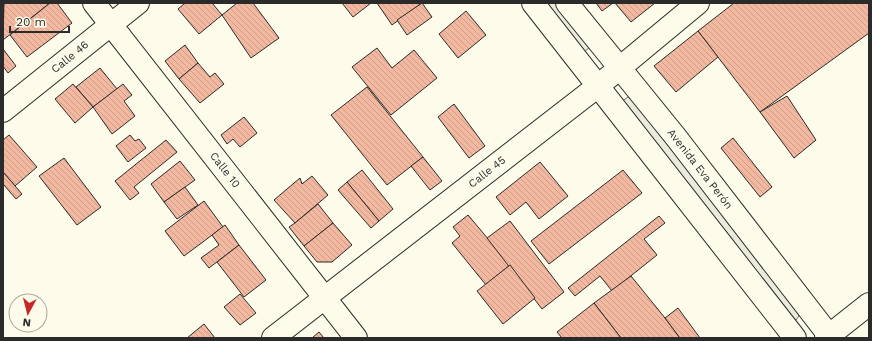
<svg xmlns="http://www.w3.org/2000/svg" width="872" height="341" viewBox="0 0 872 341" font-family="'Work Sans',sans-serif">
<style>
.grass{fill:#ecebdb;stroke:#74746e}
.building{fill:url(#building-back-hatch);stroke:#2b2b2b}
.lines{fill:none;stroke-linecap:round;stroke-linejoin:round}
.minor-casing{stroke:#2b2b2b;stroke-width:24}
.major-casing{stroke:#2b2b2b;stroke-width:24}
.minor{stroke:#fdfbea;stroke-width:22}
.major{stroke:#fdfbea;stroke-width:22}
.labels{text-anchor:middle;dominant-baseline:central;stroke-width:3;stroke-linejoin:round;paint-order:stroke}
.street-label{font-size:11px;fill:#2b2b2b;stroke:#fdfbea}
</style>
<defs>
<pattern id="building-back-hatch" width="6" height="6" patternUnits="userSpaceOnUse"><rect width="6" height="6" fill="#f2b8a0"/><path d="M-1 5l2 2M0 0l6 6M5-1l2 2" fill="none" stroke="#d09e8a"/></pattern>
</defs>
<rect width="100%" height="100%" fill="#fdfbea"/>
<g class="grass">
<polygon points="542,3 558,3 590,47 584,52"/>
<polygon points="628,97 633,101 798,310 799,316 796,320 792,320 621,102"/>
</g>
<g class="building">
<polygon points="4,3 50,3 3,40"/>
<polygon points="50,3 57,3 72,23 27,57 10,35"/>
<polygon points="185,3 212,3 222,15 199,34 178,9"/>
<polygon points="237,3 253,3 279,38 251,58 222,15"/>
<polygon points="342,3 371,3 353,17"/>
<polygon points="377,3 422,3 392,25"/>
<polygon points="422,3 432,17 407,35 397,20"/>
<polygon points="596,3 613,3 602,11"/>
<polygon points="615,3 655,3 631,22"/>
<polygon points="734,3 869,3 869,33 760,112 698,31"/>
<polygon points="466,11 486,35 458,58 439,34"/>
<polygon points="698,31 718,57 676,92 654,66"/>
<polygon points="185,45 198,63 179,79 165,61"/>
<polygon points="377,48 392,68 414,50 437,78 391,115 352,67"/>
<polygon points="3,49 16,66 8,73 3,66"/>
<polygon points="198,63 210,77 215,73 224,84 200,103 179,79"/>
<polygon points="100,68 117,89 93,107 76,87"/>
<polygon points="73,84 93,107 75,123 55,99"/>
<polygon points="123,84 132,95 124,101 135,116 112,134 93,107"/>
<polygon points="367,87 423,157 387,185 331,115"/>
<polygon points="787,96 816,140 794,158 760,112"/>
<polygon points="454,104 485,146 469,158 438,117"/>
<polygon points="244,117 257,133 240,147 233,139 227,144 221,135"/>
<polygon points="9,135 37,167 15,186 3,172 3,140"/>
<polygon points="130,135 135,141 139,139 146,148 128,162 116,146"/>
<polygon points="733,138 772,187 760,197 721,148"/>
<polygon points="166,140 177,152 134,187 139,193 130,200 115,181"/>
<polygon points="423,157 442,181 430,190 411,166"/>
<polygon points="64,158 101,207 77,225 39,176"/>
<polygon points="180,161 195,180 164,202 151,184"/>
<polygon points="540,162 568,196 539,219 526,202 510,215 496,197"/>
<polygon points="362,170 393,209 379,221 347,182"/>
<polygon points="623,170 642,193 549,264 531,241"/>
<polygon points="3,172 22,194 16,199 3,184"/>
<polygon points="312,176 328,195 295,223 274,200 300,178 302,184"/>
<polygon points="347,182 379,221 371,228 338,190"/>
<polygon points="185,187 198,205 177,219 164,202"/>
<polygon points="204,201 223,227 184,256 165,231"/>
<polygon points="318,204 333,223 304,246 289,227 295,223"/>
<polygon points="468,215 510,265 486,285 452,243 460,236 453,227"/>
<polygon points="659,216 665,223 644,239 657,255 612,291 600,276 575,296 568,288"/>
<polygon points="510,221 564,292 542,309 487,238"/>
<polygon points="333,223 352,245 332,262 317,262 304,246"/>
<polygon points="225,225 239,245 209,268 201,258 219,245 212,235"/>
<polygon points="239,245 266,280 244,297 217,262"/>
<polygon points="510,265 535,298 503,324 477,291"/>
<polygon points="631,276 665,318 680,338 621,338 594,303"/>
<polygon points="240,294 256,313 240,325 224,307"/>
<polygon points="594,303 621,338 562,338 557,332"/>
<polygon points="678,308 700,338 680,338 665,318"/>
<polygon points="204,324 215,338 187,338"/>
<polygon points="319,332 324,338 312,338"/>
</g>
<g class="lines">
<defs>
<g id="minor">
<polyline points="94,3 356,338"/>
<polyline points="3,111 138,3"/>
<polyline points="273,338 598,86 698,3"/>
<polyline points="826,338 869,304"/>
</g>
<g id="major">
<polyline points="533,3 795,338"/>
<polyline points="567,3 675,136 831,338"/>
</g>
</defs>
<use href="#minor" class="minor-casing"/>
<use href="#major" class="major-casing"/>
<use href="#minor" class="minor"/>
<use href="#major" class="major"/>
</g>
<g class="labels">
<g class="street-label">
<text transform="translate(70 57) rotate(-39)">Calle 46</text>
<text transform="translate(700 169) rotate(52)">Avenida Eva Perón</text>
<text transform="translate(225 170) rotate(52)">Calle 10</text>
<text transform="translate(487 172) rotate(-38)">Calle 45</text>
</g>
</g>
<rect width="872" height="341" fill="none" stroke="#2b2b2b" stroke-width="8"/>
<g transform="translate(28 313) rotate(187)"><circle r="19" fill="#fdfbea" stroke="#a9a89e"/>
<path d="M0-3L7 15L0 10L-7 15Z" fill="#c62828"/>
<text y="-6" font-size="11" font-weight="bold" text-anchor="middle" fill="#2b2b2b">N</text>
</g>
<path d="M10 26v6h59v-6" fill="none" stroke="#2b2b2b" stroke-width="2"/>
<text x="16" y="26" font-size="12" fill="#2b2b2b" stroke="#fdfbea" stroke-width="3" paint-order="stroke">20 m</text>
</svg>
